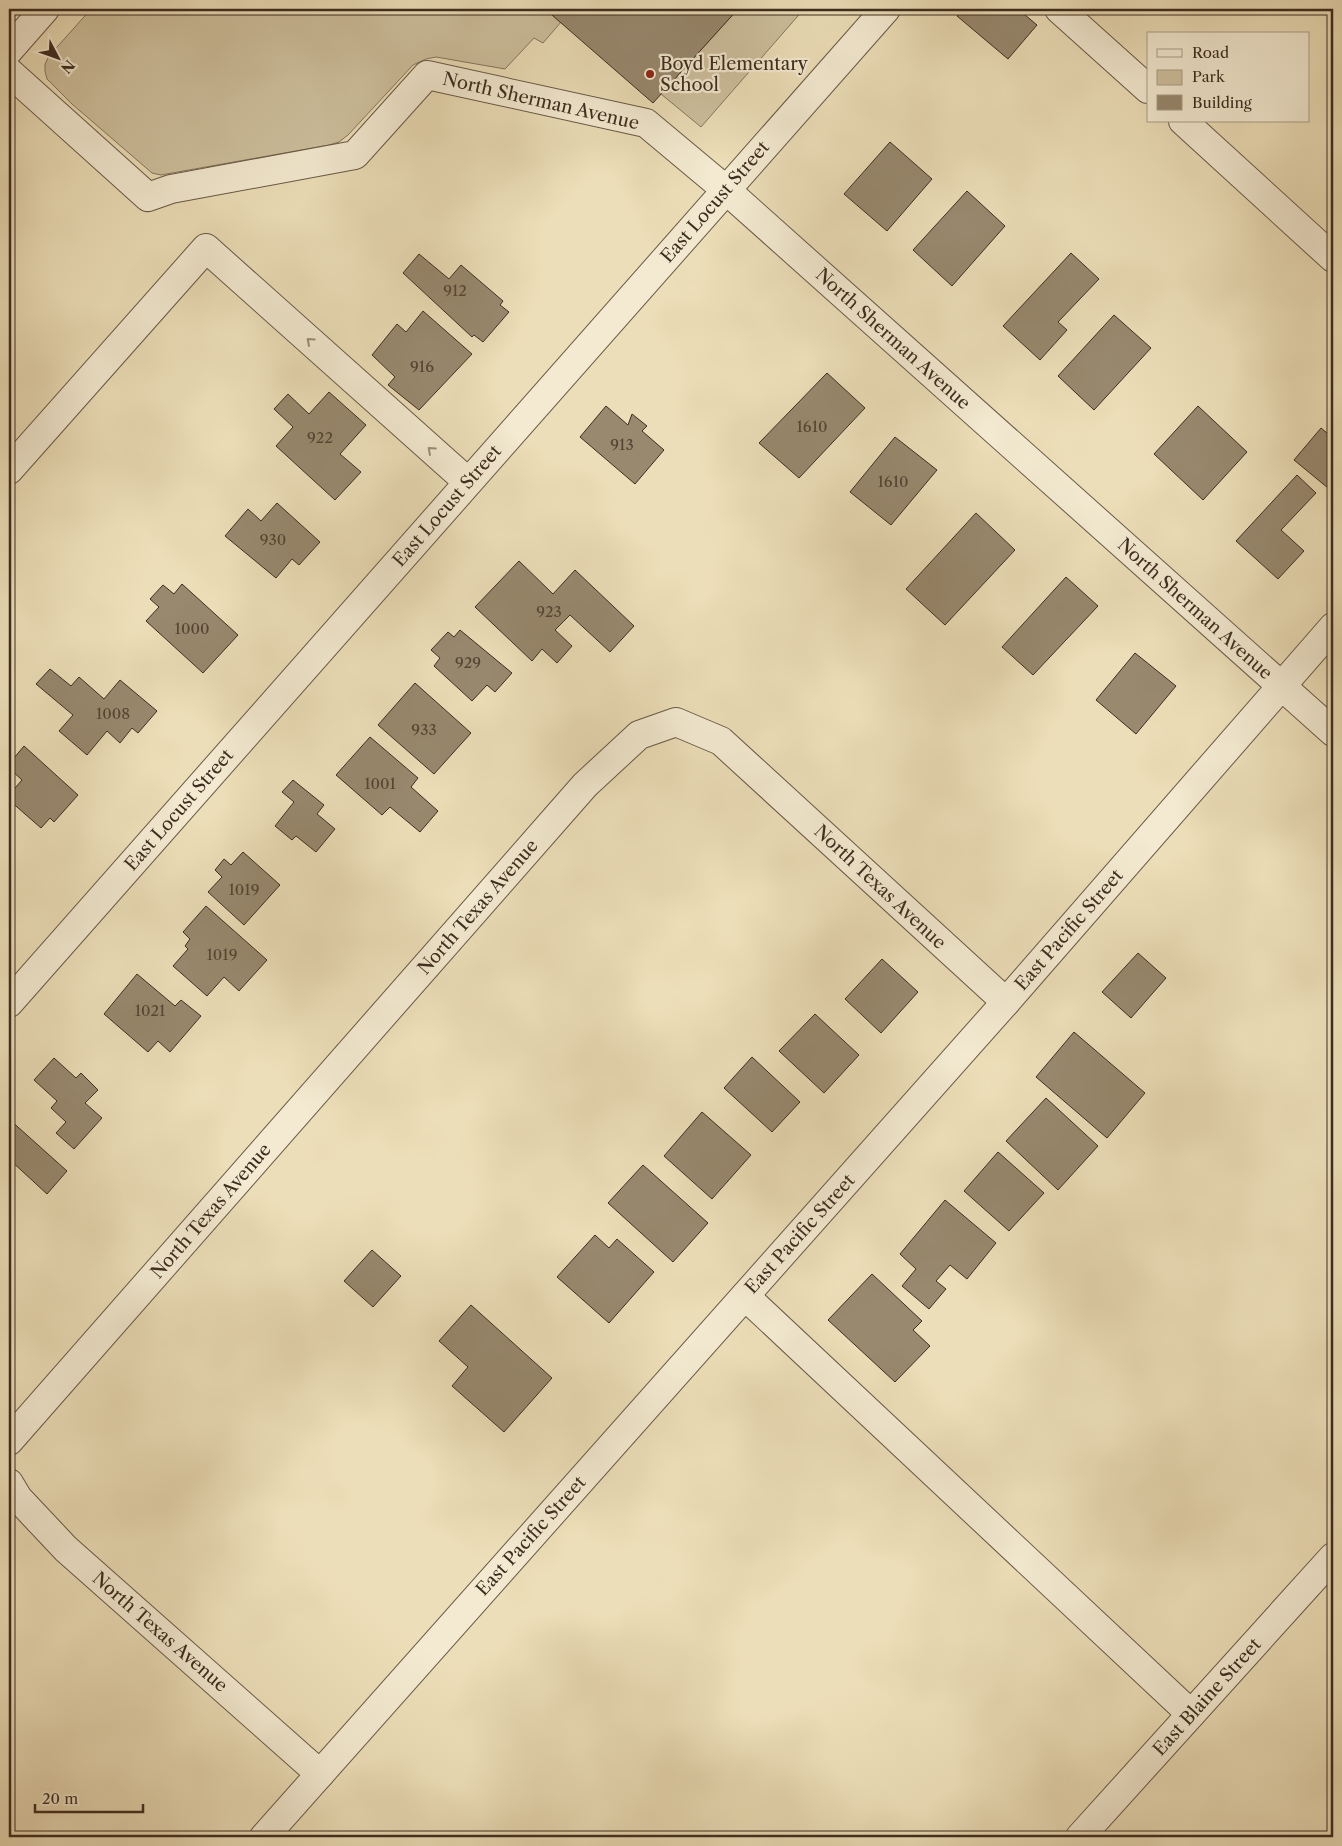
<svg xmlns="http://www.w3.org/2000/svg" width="1342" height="1846" viewBox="0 0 1342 1846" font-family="'Libre Caslon Text',serif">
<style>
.green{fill:#cec09e;stroke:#86765f}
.building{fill:#98896f;stroke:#3d2d20}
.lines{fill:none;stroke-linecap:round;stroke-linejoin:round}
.minor-casing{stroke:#695946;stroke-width:30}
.minor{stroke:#f3ead1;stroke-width:28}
.oneway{stroke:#988c78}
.poi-dot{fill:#8f2418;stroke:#f3ead1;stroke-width:2}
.labels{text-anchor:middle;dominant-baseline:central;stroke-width:4.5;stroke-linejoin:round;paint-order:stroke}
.number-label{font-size:15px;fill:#544434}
.poi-label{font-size:18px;fill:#3d2d20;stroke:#f3ead1;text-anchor:start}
.street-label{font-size:18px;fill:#3d2d20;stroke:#f3ead1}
</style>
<rect width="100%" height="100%" fill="#ecdeb8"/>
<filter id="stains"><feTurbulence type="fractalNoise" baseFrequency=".004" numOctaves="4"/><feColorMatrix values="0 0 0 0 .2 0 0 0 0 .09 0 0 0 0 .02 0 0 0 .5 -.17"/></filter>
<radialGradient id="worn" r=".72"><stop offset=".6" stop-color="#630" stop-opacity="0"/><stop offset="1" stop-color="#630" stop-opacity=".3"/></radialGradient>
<g class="green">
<polygon points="91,9 545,9 561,22 543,43 534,38 505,69 436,57 426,59 413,65 348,135 339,142 329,145 161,175 152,173 72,104 47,79 45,71 45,64 49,56"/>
<polygon points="738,9 804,9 701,127 661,94"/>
</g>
<g class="building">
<polygon points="545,9 738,9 653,103"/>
<polygon points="963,9 1018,9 1037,25 1008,59 957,16"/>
<polygon points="890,142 932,179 887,231 844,194"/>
<polygon points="967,191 1005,226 952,286 913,250"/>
<polygon points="1071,253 1099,279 1058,322 1067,330 1040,360 1003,326"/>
<polygon points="419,254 449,279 461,265 503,301 500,305 509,312 483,342 474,335 472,337 403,273"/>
<polygon points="423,311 472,354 419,410 388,385 395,377 372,355 397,324 406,332"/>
<polygon points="1114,315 1151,348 1094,410 1058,376"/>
<polygon points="827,373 865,408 799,478 759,443"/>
<polygon points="329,392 366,425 340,454 361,472 335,500 276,446 293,427 274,409 288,394 309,414"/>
<polygon points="606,406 628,425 632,414 647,426 642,431 664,450 635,484 580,437"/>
<polygon points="1198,406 1247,452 1203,500 1154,454"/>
<polygon points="1321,428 1333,438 1333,481 1328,488 1294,460"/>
<polygon points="895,437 937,470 891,525 850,492"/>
<polygon points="1297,475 1316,493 1281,530 1304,551 1278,579 1236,541"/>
<polygon points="277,503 320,542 299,565 292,559 276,578 225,536 248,509 261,521"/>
<polygon points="976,513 1015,550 945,625 906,589"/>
<polygon points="519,561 553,594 575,570 634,626 610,652 570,615 555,630 572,646 557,663 542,649 532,661 475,607"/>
<polygon points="1066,577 1098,606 1033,675 1002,647"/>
<polygon points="182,584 238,635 203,673 146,621 159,607 150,599 163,585 174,594"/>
<polygon points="460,630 512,673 495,692 487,685 472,701 434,666 440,658 431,650 448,632 454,637"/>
<polygon points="1135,653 1176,686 1136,734 1096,700"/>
<polygon points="50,669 71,686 79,677 104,699 120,680 157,711 138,733 132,728 120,743 107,731 87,755 59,731 73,715 36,684"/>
<polygon points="415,683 471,733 434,774 378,725"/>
<polygon points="370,737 418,778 411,787 438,811 420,832 390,807 382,815 336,775"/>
<polygon points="24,746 78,795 54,822 50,818 41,828 9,800 9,795 22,780 9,768 9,764"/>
<polygon points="293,780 324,805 317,814 335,829 316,852 296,836 292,840 275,826 294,802 282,792"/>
<polygon points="243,852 280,885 244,925 208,892 222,877 215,870 224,859 231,865"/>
<polygon points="206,906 267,960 239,991 224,977 207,996 173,966 188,949 185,946 190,939 183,932"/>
<polygon points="1138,953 1166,978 1131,1018 1102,992"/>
<polygon points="882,959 918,992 881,1033 845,999"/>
<polygon points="137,974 175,1006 181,1000 201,1016 170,1052 158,1041 148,1052 104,1014"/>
<polygon points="815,1014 859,1055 824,1093 779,1051"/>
<polygon points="1074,1032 1145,1093 1107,1138 1036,1077"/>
<polygon points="752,1057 800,1102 772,1132 724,1088"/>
<polygon points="54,1058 76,1078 81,1073 98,1090 85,1103 102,1118 74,1149 56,1133 66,1122 51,1108 57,1101 34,1080"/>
<polygon points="1046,1098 1098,1146 1058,1190 1006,1141"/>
<polygon points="702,1112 751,1155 712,1199 664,1156"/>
<polygon points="9,1119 67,1171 47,1194 9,1159"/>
<polygon points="998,1152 1044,1193 1009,1231 964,1191"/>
<polygon points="643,1165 708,1223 673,1262 608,1203"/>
<polygon points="9,1176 15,1181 9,1189"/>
<polygon points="945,1200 996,1243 967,1279 950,1265 936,1281 946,1289 929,1309 902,1286 916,1269 900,1254"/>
<polygon points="595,1235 609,1248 617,1239 654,1272 609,1323 557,1277"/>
<polygon points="372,1250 401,1276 373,1307 344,1281"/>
<polygon points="872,1274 922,1321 913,1330 930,1346 895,1382 828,1320"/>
<polygon points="471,1305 552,1378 504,1432 452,1386 468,1367 439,1341"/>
</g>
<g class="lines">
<defs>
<g id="minor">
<polyline points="1059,9 1148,89"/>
<polyline points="9,50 45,9"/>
<polyline points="9,72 148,197 171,189 355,155 427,75 646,123 725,189 1333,732"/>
<polyline points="1183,121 1333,258"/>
<polyline points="9,470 206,248 468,482"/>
<polyline points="9,1003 886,9"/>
<polyline points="745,1296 1191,1714"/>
<polyline points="9,1441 585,785 639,735 676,722 721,741 1006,1002"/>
<polyline points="9,1483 18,1498 66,1549 320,1774"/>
<polyline points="264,1837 1006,1002 1333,627"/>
<polyline points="1080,1837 1333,1557"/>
</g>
</defs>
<use href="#minor" class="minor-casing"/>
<use href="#minor" class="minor"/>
</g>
<defs><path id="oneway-chevron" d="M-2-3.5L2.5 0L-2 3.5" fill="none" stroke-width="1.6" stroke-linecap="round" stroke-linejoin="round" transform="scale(1.25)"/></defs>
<g class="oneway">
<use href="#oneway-chevron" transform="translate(310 341) rotate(-138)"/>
<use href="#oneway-chevron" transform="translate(431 450) rotate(-138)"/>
</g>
<circle class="poi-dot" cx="650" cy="74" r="5"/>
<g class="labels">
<g class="number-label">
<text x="455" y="290">912</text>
<text x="422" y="366">916</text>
<text x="812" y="426">1610</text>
<text x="320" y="437">922</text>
<text x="622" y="444">913</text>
<text x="893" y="481">1610</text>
<text x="273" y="539">930</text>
<text x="549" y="611">923</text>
<text x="192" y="628">1000</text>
<text x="468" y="662">929</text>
<text x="113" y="713">1008</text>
<text x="424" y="729">933</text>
<text x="380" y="783">1001</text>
<text x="244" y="889">1019</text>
<text x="222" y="954">1019</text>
<text x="150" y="1010">1021</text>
</g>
<g class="poi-label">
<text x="660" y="64">Boyd Elementary<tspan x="660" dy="21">School</tspan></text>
</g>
<g class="street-label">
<text transform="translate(541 101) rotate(13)">North Sherman Avenue</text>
<text transform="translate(715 202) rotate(-49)">East Locust Street</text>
<text transform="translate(893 339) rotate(42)">North Sherman Avenue</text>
<text transform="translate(447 506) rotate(-49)">East Locust Street</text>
<text transform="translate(1195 609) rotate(42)">North Sherman Avenue</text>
<text transform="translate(179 810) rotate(-49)">East Locust Street</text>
<text transform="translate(880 887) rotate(43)">North Texas Avenue</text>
<text transform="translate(478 907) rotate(-49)">North Texas Avenue</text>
<text transform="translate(1069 930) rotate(-49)">East Pacific Street</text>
<text transform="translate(211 1211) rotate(-49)">North Texas Avenue</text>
<text transform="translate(800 1234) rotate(-48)">East Pacific Street</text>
<text transform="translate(531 1536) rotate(-48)">East Pacific Street</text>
<text transform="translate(160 1632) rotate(41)">North Texas Avenue</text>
<text transform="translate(1207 1697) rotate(-48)">East Blaine Street</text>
</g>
</g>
<rect width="1342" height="1846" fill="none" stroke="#ecdeb8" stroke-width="30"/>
<rect x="10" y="10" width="1322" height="1826" fill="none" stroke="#3d2d20" stroke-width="2.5"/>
<rect x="15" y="15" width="1312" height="1816" fill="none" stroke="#3d2d20"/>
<rect x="1147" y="32" width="162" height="90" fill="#f3ead1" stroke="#aa9e8a"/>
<rect x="1157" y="49" width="25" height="8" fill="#f3ead1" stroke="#aa9e8a"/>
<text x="1192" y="58" font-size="15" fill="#3d2d20">Road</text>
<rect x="1157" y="70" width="25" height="15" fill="#cec09e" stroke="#aa9e8a"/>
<text x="1192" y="82" font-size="15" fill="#3d2d20">Park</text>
<rect x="1157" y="95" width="25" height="15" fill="#98896f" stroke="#aa9e8a"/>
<text x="1192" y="108" font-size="15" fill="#3d2d20">Building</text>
<g transform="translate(58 58) rotate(131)" stroke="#f3ead1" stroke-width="4" paint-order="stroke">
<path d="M0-4L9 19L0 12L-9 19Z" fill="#3d2d20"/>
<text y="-8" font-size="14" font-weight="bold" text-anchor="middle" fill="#3d2d20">N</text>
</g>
<path d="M35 1804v8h108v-8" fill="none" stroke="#3d2d20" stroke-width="2.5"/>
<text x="42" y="1804" font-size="15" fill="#3d2d20" stroke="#f3ead1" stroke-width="4" paint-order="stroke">20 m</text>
<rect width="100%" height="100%" filter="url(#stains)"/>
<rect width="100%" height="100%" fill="url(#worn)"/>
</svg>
